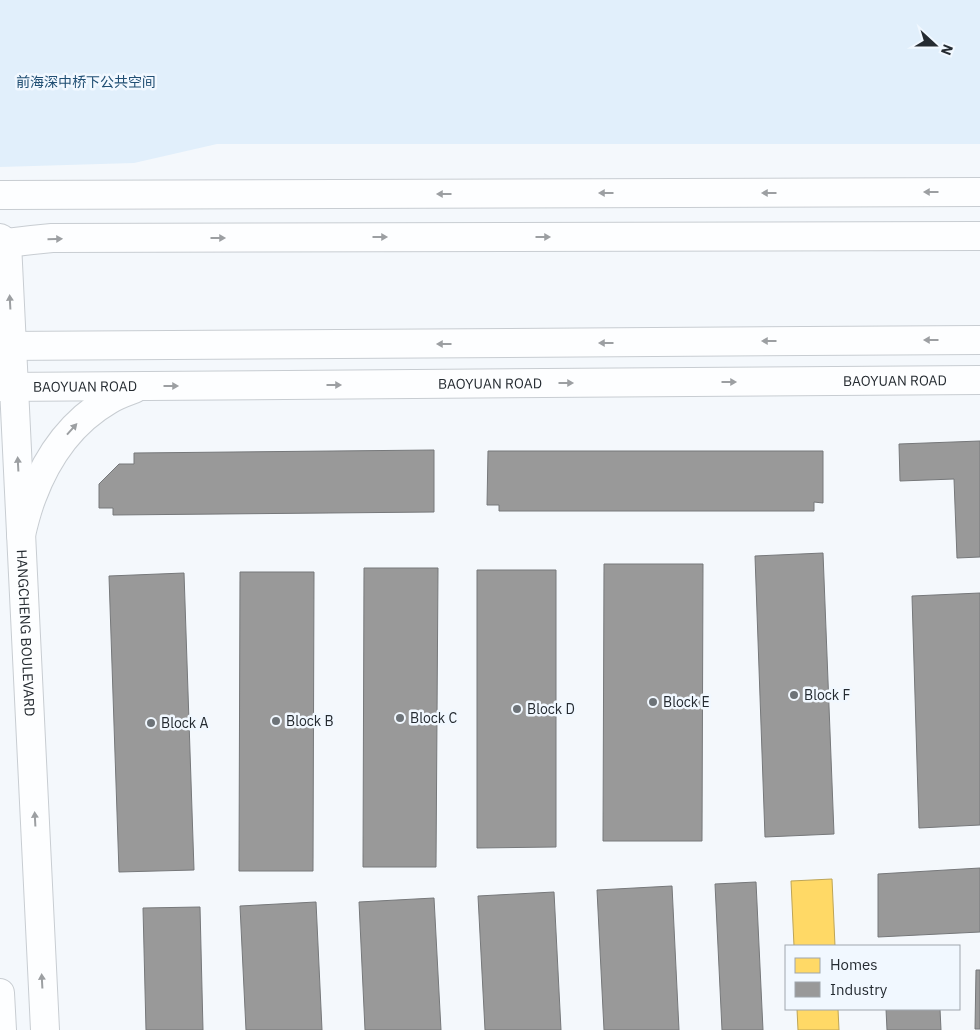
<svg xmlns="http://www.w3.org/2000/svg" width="980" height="1030" viewBox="0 0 980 1030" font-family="'IBM Plex Sans','Noto Sans SC',sans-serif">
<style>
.green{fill:#e1effb}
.homes{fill:#ffd966;stroke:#bea556}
.industry{fill:#999;stroke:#76787a}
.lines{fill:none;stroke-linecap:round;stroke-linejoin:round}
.secondary-casing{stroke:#c8cdd2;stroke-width:30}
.primary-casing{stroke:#c8cdd2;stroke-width:30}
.motorway-casing{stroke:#c8cdd2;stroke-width:30}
.secondary{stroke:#fdfeff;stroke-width:28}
.primary{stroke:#fdfeff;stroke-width:28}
.motorway{stroke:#fdfeff;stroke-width:28}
.oneway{fill:#9c9fa2}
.poi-dot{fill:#6d7378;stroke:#f1f8ff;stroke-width:2}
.labels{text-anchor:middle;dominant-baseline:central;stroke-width:5;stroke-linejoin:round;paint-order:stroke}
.park-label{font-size:14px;fill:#214f74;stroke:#f1f8ff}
.street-label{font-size:14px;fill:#252b31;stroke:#f1f8ff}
.poi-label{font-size:14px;fill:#252b31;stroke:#f1f8ff;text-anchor:start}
</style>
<rect width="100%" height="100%" fill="#f4f8fc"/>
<polygon class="green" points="0,0 980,0 980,144 217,144 134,163 0,167"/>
<g class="homes">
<polygon points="832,879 835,946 794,946 791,881"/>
<polygon points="797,1009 838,1009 839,1030 798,1030"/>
</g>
<g class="industry">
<polygon points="980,441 980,557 957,558 954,479 900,481 899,444"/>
<polygon points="434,450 434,512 113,515 113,508 99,508 99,484 119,464 134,464 134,453"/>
<polygon points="488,451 823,451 823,503 814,502 814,511 499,511 499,505 487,505"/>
<polygon points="823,553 834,834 765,837 755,556"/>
<polygon points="604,564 703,564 702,841 603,841"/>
<polygon points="364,568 438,568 436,867 363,867"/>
<polygon points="477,570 556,570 556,847 477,848"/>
<polygon points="240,572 314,572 313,871 239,871"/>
<polygon points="184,573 194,870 119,872 109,576"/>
<polygon points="980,593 980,825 919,828 912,596"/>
<polygon points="980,868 980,932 878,937 878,874"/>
<polygon points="756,882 763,1030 722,1030 715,884"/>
<polygon points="672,886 679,1030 604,1030 597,890"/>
<polygon points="554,892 561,1030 485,1030 478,896"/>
<polygon points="434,898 441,1030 365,1030 359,902"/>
<polygon points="316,902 322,1030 246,1030 240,906"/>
<polygon points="200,907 203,1030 146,1030 143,908"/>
<polygon points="976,970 980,970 980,1029 975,1029"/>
<polygon points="886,1009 940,1009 941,1030 887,1030"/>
</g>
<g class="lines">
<defs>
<g id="secondary">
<path id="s1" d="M0 238 7 243 45 1030"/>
<polyline points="0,993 2,1030"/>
</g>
<g id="primary">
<polyline points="0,346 980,340"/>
<path id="s2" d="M0 387 980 380"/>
<path d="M21 535C24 522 27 510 32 497 47 457 71 422 109 400 117 395 126 392 134 389"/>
</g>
<g id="motorway">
<polyline points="0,195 980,192"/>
<polyline points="7,243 32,240 52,238 980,236"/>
</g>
</defs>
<use href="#secondary" class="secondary-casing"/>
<use href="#primary" class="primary-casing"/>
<use href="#motorway" class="motorway-casing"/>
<use href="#secondary" class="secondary"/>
<use href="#primary" class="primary"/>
<use href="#motorway" class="motorway"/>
</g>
<defs><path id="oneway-solid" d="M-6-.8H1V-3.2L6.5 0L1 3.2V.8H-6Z" transform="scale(1.25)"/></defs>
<g class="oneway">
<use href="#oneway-solid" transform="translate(931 192) rotate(180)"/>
<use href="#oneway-solid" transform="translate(606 193) rotate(180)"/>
<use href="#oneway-solid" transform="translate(769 193) rotate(180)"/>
<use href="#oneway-solid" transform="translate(444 194) rotate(180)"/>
<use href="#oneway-solid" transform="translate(380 237)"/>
<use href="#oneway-solid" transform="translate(543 237)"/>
<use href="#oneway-solid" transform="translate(218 238)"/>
<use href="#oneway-solid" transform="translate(55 239) rotate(-1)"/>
<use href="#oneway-solid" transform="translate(10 302) rotate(-93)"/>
<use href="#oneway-solid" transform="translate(931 340) rotate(180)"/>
<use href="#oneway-solid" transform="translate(769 341) rotate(180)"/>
<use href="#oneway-solid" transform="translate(606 343) rotate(180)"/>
<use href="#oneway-solid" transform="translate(444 344) rotate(180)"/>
<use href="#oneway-solid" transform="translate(729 382)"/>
<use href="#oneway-solid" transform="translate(566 383)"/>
<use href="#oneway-solid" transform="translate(334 385)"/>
<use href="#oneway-solid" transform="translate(171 386)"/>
<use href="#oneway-solid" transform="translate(72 429) rotate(-48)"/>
<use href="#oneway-solid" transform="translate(18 464) rotate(-93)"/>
<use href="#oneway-solid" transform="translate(35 819) rotate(-93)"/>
<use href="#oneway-solid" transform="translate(42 981) rotate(-93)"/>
</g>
<g class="poi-dot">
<circle cx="794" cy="695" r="5"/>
<circle cx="653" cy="702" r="5"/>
<circle cx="517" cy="709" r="5"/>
<circle cx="400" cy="718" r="5"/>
<circle cx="276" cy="721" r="5"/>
<circle cx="151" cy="723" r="5"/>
</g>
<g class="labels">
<g class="park-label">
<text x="86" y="82">前海深中桥下公共空间</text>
</g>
<g class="street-label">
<text stroke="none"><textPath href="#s2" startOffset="895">BAOYUAN ROAD</textPath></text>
<text stroke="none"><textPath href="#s2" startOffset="490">BAOYUAN ROAD</textPath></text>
<text stroke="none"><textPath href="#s2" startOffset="85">BAOYUAN ROAD</textPath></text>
<text stroke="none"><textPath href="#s1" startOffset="399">HANGCHENG BOULEVARD</textPath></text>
</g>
<g class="poi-label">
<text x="804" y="695">Block F</text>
<text x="663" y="702">Block E</text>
<text x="527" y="709">Block D</text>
<text x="410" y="718">Block C</text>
<text x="286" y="721">Block B</text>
<text x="161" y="723">Block A</text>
</g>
</g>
<rect x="785" y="945" width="175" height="65" fill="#f1f8ff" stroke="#9fa6ad"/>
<rect x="795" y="958" width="25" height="15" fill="#ffd966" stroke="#9fa6ad"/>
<text x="830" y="970" font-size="15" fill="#252b31">Homes</text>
<rect x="795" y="982" width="25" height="15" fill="#999999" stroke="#9fa6ad"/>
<text x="830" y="995" font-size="15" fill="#252b31">Industry</text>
<g transform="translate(935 45) rotate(111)" stroke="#f1f8ff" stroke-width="4" paint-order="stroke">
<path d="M0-4L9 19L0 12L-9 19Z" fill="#252b31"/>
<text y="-8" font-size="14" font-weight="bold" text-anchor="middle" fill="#252b31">N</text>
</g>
</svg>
